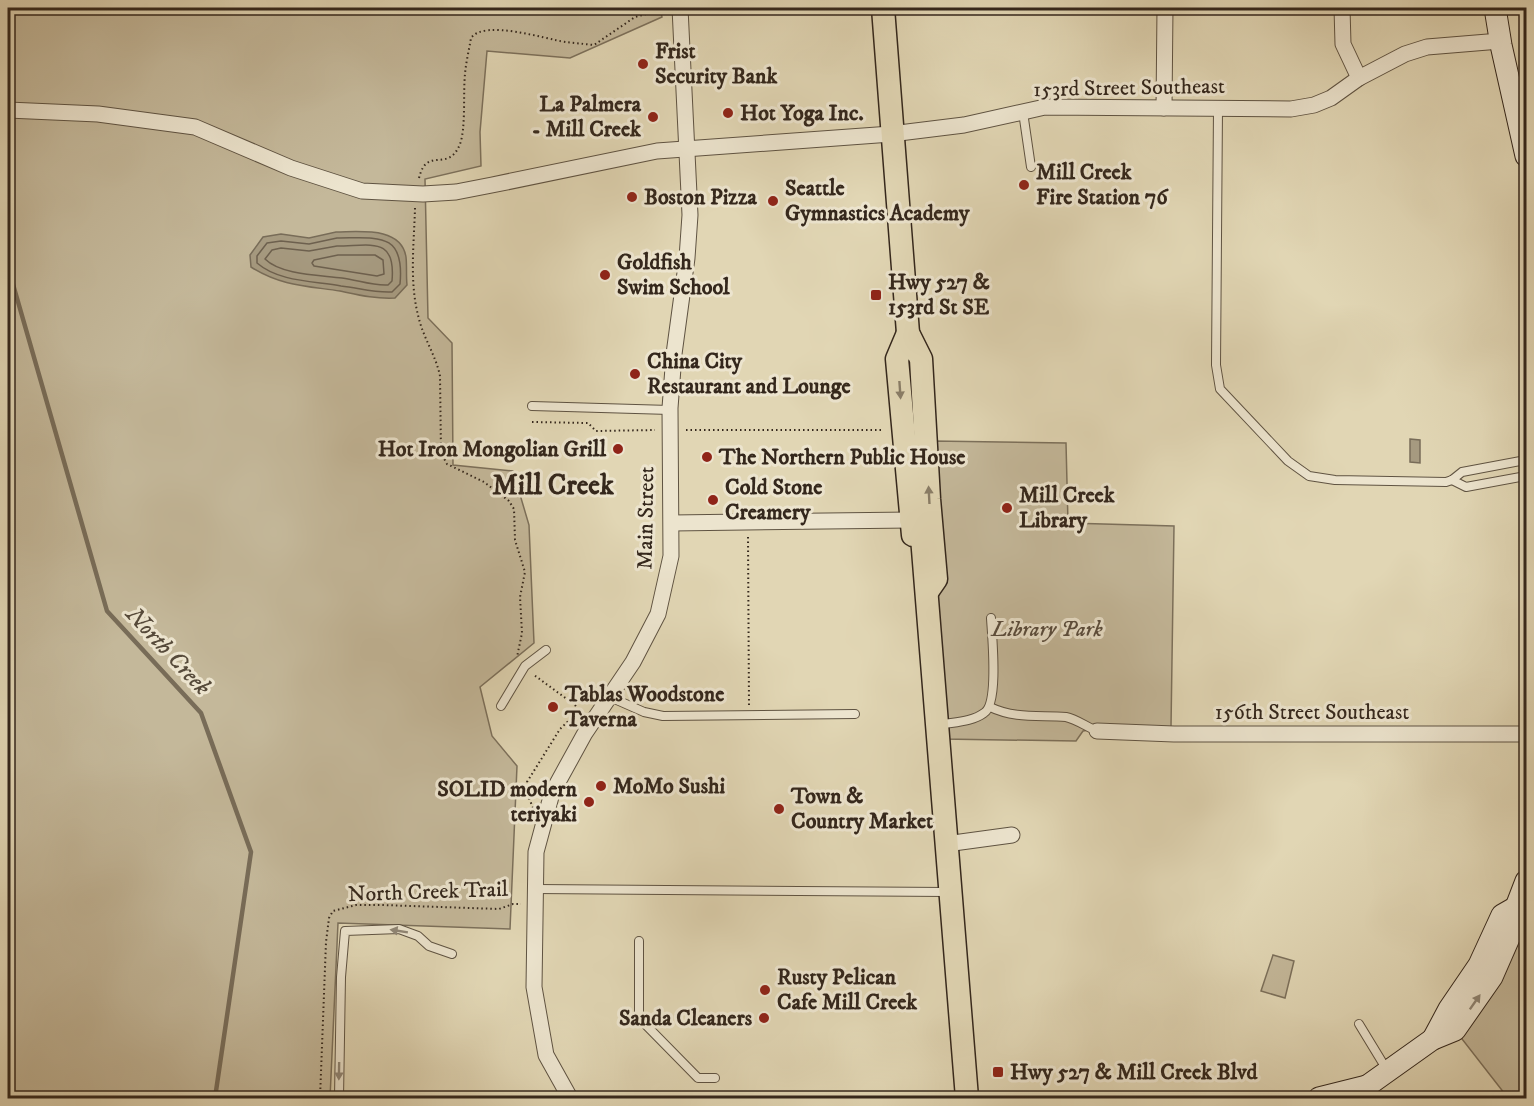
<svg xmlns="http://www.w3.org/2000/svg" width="1534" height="1106" viewBox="0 0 1534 1106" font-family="'IM FELL DW Pica',serif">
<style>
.green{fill:#c4b89a;stroke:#7c705b;stroke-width:1.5}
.water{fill:#a69a80;stroke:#786c58;stroke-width:1.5}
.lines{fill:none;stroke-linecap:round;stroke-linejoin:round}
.shore{stroke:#6d604e;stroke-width:1.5}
.stream{stroke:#786c58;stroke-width:4.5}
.lane-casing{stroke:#5f5342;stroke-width:10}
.street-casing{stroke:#5f5342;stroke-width:17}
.secondary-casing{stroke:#34271c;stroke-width:23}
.primary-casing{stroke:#34271c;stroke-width:25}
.path{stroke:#34271c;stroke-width:2;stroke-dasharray:1.5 3;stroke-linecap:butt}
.lane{stroke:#ece4ce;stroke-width:8}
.street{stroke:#ece4ce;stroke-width:15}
.secondary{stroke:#ece4ce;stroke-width:21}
.primary{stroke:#e1d6b4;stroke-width:22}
.oneway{fill:#8a7e68}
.oneway2{fill:#908675}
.poi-dot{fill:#8f2418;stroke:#ece4ce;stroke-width:2}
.labels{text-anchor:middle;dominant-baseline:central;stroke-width:6;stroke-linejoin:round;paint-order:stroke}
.poi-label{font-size:22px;font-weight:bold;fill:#34271c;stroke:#ece4ce;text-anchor:start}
.street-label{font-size:22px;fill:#34271c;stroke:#ece4ce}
.park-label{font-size:22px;font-style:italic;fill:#584b3c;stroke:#ece4ce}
.water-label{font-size:24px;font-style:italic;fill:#564a3a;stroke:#ece4ce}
.district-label{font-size:28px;font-weight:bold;fill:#34271c;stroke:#ece4ce}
</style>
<rect width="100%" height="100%" fill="#e1d6b4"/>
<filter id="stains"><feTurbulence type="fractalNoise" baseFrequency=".00333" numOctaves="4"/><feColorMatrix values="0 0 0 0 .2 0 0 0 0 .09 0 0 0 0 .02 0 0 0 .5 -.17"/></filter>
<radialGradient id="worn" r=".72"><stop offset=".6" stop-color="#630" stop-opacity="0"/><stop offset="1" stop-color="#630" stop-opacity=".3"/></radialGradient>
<g class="green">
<polygon points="8,8 660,8 662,17 570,58 487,51 480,132 481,166 425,179 428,318 452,343 453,465 513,471 529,525 534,643 480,687 492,736 517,766 510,929 338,923 330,1098 8,1098"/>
<polygon points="933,441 1066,443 1068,523 1174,526 1171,727 1101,728 1083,731 1076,741 943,739 936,596"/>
<polygon points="1526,881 1526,1098 1508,1098 1455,1030"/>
<polygon points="1273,955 1294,961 1285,998 1261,991"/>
</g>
<g class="water">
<path d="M336 232C359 232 401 226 406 257 407 266 406 276 407 285L395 298C375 299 359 295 340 291 307 286 281 286 251 267L250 255 263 237 281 234 309 238Z"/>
<polygon points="1410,439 1420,440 1420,463 1410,462"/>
</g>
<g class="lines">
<g class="shore">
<path d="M337 238C377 238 405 231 400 284L392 292C374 293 359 288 341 286 314 281 279 282 257 263V256L267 243 281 241 309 244Z"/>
<path d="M337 246C371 246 396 236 392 281L388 285C372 286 358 280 342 278 320 275 281 275 265 259L272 250 281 248 309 251Z"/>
<polygon points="338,255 375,255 383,260 384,274 377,276 314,266 312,263 314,260"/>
</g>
<polyline class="stream" points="8,267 107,611 201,713 251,852 215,1098"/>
<defs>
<g id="lane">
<polyline points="1218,109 1216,365 1220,389 1288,461 1309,476 1335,480 1446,482 1452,480 1462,472 1526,460"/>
<polyline points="1023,112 1031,167"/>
<polyline points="532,406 670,410"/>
<polyline points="1452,480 1466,487 1526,476"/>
<polyline points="610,697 644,712 663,716 855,714"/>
<polyline points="501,706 525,666 546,650"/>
<path d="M990 707C1015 719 1039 715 1066 717 1076 719 1087 727 1097 731"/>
<path d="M939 725C953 722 972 722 984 713 999 704 992 636 991 618"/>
<polyline points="536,889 948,892"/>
<polyline points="639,941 639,1018 698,1078 715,1078"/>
<polyline points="1359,1024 1387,1070"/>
<polyline points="339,1098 341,977 345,931 399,929 418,936 429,946 452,954"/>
</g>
<g id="street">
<polyline points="1342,8 1343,44 1359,78"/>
<polyline points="1164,108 1165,8"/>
<polyline points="8,110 98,114 195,127 291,168 362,191 423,194 456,192 492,185 657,151 891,134 964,125 1045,107 1291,109 1314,105 1331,98 1359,78 1405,54 1427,47 1500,41"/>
<polyline points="672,523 911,520"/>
<polyline points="1097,731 1174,734 1526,734"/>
<polyline points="946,844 1012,835"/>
<polyline points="570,1098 546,1055 534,987 536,852 552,793 585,733 633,662 658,614 671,556 670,408 674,354 687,258 690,215 680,8"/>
</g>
<g id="secondary">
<polyline points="1495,8 1501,45 1526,156"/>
<polyline points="1433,1039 1449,1009 1479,965 1502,915 1516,907"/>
<polyline points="1319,1098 1367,1086"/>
<polyline points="1357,1098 1367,1086 1433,1039 1455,1030 1492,977 1517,920 1516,907 1526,881"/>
</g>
<g id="primary">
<polyline points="883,8 908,333 921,359 929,499 936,579 927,592"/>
<polyline points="908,333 897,359 913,535"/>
<polyline points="911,520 922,537 967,1098"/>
</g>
</defs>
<use href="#lane" class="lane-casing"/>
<use href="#street" class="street-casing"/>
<use href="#secondary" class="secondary-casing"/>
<use href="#primary" class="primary-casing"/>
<g class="path">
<path d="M419 178C427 145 448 174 460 144 466 128 463 93 465 74 466 62 469 50 471 38 485 19 544 39 566 42 575 43 584 44 594 45L635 17 665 9"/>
<path d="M415 208C414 245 409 283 419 319 424 339 436 356 440 376L441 453 447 464 484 482 509 501 514 509 515 540 525 572 520 597 522 633 517 657"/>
<polyline points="532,422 588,423 596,431 655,430"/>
<polyline points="686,430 884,430"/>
<polyline points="748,537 749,705"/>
<polyline points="533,808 527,793 527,782 560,729 579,711 575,705 534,675"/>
<polyline points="320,1098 326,942 329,918 333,911 356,905 382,905 499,909 513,904 521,904"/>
</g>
<use href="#lane" class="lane"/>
<use href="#street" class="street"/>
<use href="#secondary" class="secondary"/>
<use href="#primary" class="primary"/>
</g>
<defs><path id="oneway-solid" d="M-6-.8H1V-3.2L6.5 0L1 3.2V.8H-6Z" transform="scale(1.5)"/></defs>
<g class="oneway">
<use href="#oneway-solid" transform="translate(900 390) rotate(86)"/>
<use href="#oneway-solid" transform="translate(929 495) rotate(-93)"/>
</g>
<g class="oneway2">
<use href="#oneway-solid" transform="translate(399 931) rotate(-171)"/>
<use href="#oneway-solid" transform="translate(1475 1002) rotate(-55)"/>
<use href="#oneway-solid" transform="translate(339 1071) rotate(91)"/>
</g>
<g class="poi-dot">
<circle cx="643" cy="64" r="6"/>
<circle cx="728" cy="113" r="6"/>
<circle cx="653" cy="117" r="6"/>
<circle cx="1024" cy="185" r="6"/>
<circle cx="632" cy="197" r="6"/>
<circle cx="773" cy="201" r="6"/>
<circle cx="605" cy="275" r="6"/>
<rect x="870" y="289" width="12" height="12" rx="3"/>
<circle cx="635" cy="374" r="6"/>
<circle cx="618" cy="449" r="6"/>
<circle cx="707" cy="457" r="6"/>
<circle cx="713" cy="500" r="6"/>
<circle cx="1007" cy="508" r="6"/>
<circle cx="553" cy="707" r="6"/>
<circle cx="601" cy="786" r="6"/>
<circle cx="589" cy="802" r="6"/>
<circle cx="779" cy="809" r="6"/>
<circle cx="765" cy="990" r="6"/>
<circle cx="764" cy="1018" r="6"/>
<rect x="992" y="1066" width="12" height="12" rx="3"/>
</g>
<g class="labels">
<g class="poi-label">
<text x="655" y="51">Frist<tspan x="655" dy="25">Security Bank</tspan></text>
<text x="641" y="104" text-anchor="end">La Palmera<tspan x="641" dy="25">- Mill Creek</tspan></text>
<text x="740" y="113">Hot Yoga Inc.</text>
<text x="1036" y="172">Mill Creek<tspan x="1036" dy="25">Fire Station 76</tspan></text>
<text x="785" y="188">Seattle<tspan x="785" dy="25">Gymnastics Academy</tspan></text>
<text x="644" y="197">Boston Pizza</text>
<text x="617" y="262">Goldfish<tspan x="617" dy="25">Swim School</tspan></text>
<text x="888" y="282">Hwy 527 &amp;<tspan x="888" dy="25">153rd St SE</tspan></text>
<text x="647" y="361">China City<tspan x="647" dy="25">Restaurant and Lounge</tspan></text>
<text x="606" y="449" text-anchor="end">Hot Iron Mongolian Grill</text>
<text x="719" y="457">The Northern Public House</text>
<text x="725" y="487">Cold Stone<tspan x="725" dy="25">Creamery</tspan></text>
<text x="1019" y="495">Mill Creek<tspan x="1019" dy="25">Library</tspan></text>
<text x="565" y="694">Tablas Woodstone<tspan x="565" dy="25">Taverna</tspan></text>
<text x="613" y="786">MoMo Sushi</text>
<text x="577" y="789" text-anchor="end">SOLID modern<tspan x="577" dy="25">teriyaki</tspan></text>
<text x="791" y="796">Town &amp;<tspan x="791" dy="25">Country Market</tspan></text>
<text x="777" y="977">Rusty Pelican<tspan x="777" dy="25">Cafe Mill Creek</tspan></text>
<text x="752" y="1018" text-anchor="end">Sanda Cleaners</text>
<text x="1010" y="1072">Hwy 527 &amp; Mill Creek Blvd</text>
</g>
<g class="street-label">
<text transform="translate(1129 88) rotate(-1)">153rd Street Southeast</text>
<text transform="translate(646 518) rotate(-89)">Main Street</text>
<text x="1312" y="712">156th Street Southeast</text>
<text transform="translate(428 892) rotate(-2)">North Creek Trail</text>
</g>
<g class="park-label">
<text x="1047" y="629">Library Park</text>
</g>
<g class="water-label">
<text transform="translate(168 651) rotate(47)">North Creek</text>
</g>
<g class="district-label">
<text x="553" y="485">Mill Creek</text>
</g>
</g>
<rect width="1534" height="1106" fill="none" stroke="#e1d6b4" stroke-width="30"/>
<rect x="9" y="9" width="1516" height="1088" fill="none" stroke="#34271c" stroke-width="3"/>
<rect x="15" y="15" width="1504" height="1076" fill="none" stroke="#34271c" stroke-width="1.5"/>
<rect width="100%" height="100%" filter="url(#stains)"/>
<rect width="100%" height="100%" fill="url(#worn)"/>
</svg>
